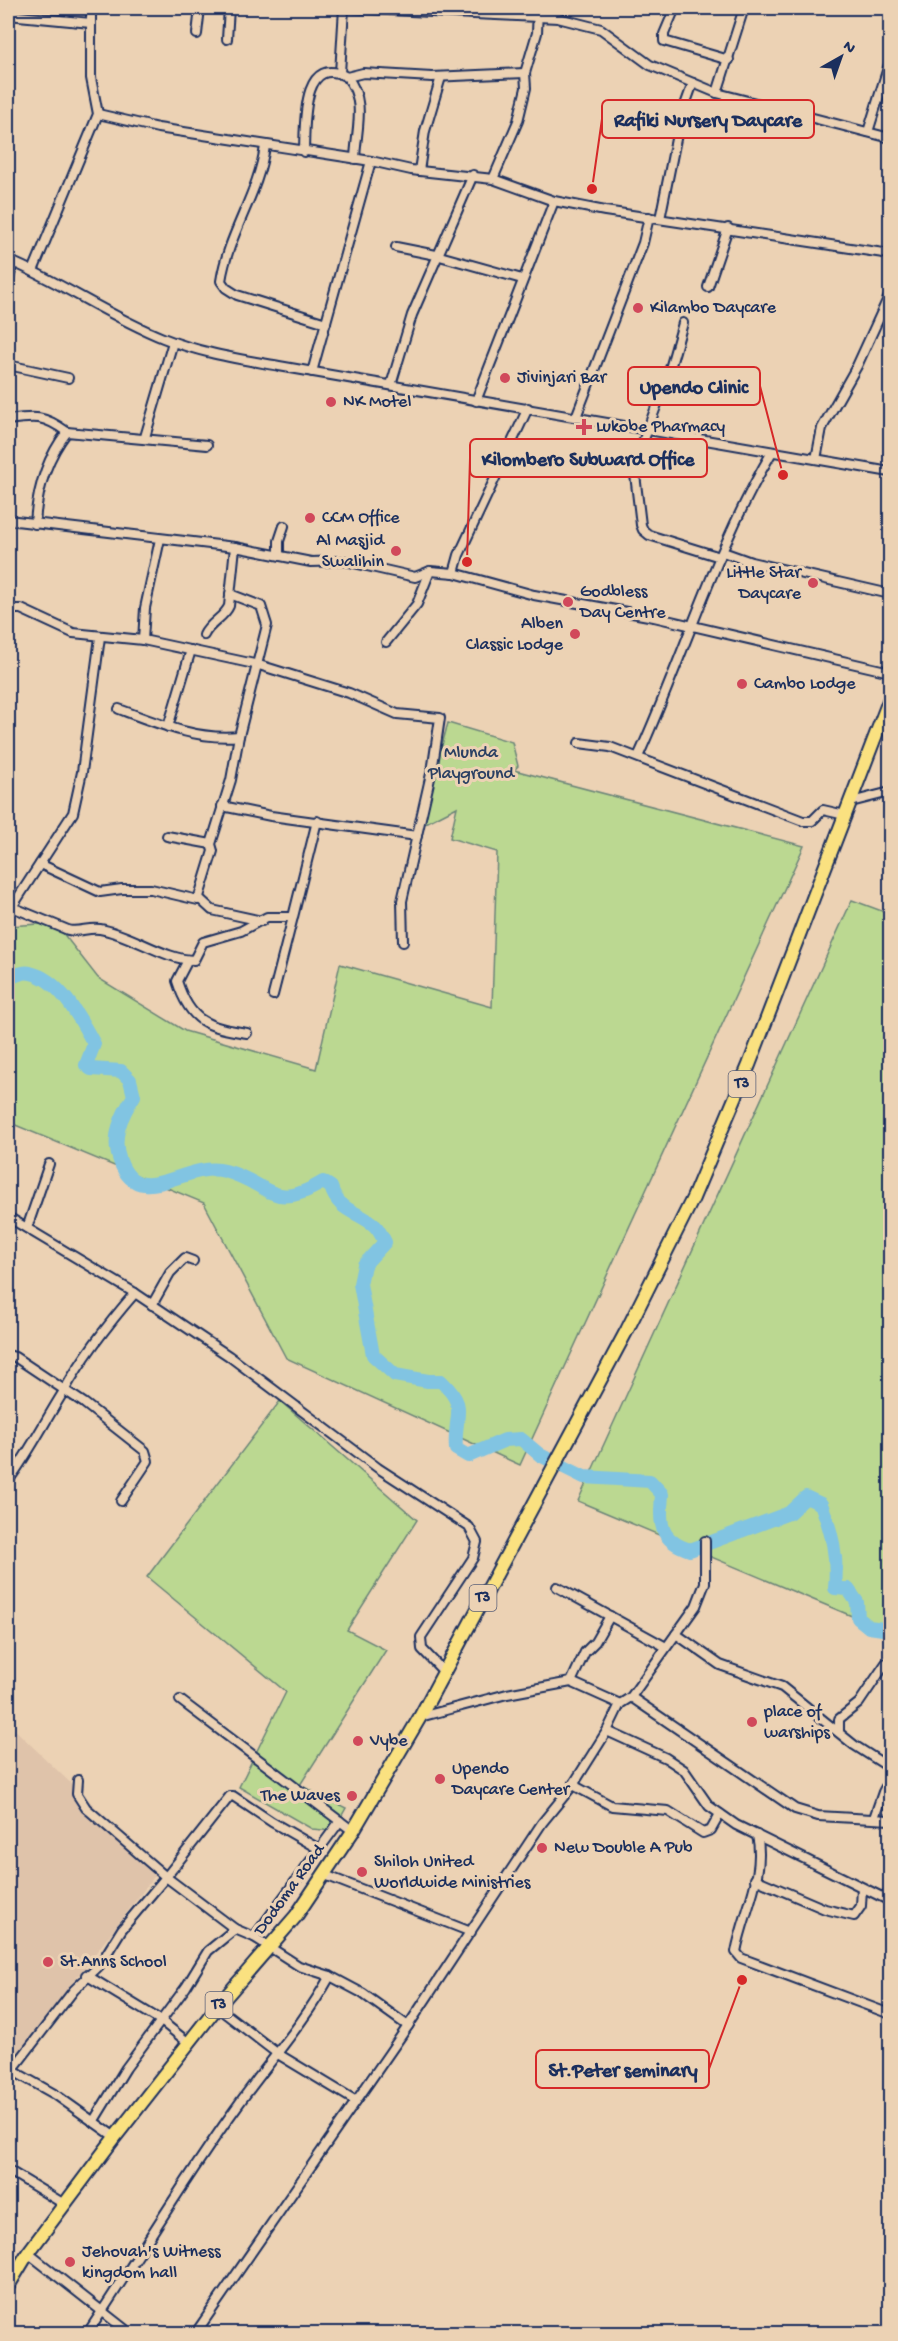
<svg xmlns="http://www.w3.org/2000/svg" width="898" height="2341" viewBox="0 0 898 2341" font-family="'Gochi Hand',sans-serif">
<style>
.built{fill:#dfc3aa}
.green{fill:#bbd891;stroke:#6b8478;stroke-width:1.5}
.lines{fill:none;stroke-linecap:round;stroke-linejoin:round}
.river{stroke:#81c4e2;stroke-width:14}
.minor-casing{stroke:#1b2f5e;stroke-width:12}
.trunk-casing{stroke:#1b2f5e;stroke-width:16}
.minor{stroke:#ecd2b4;stroke-width:8}
.trunk{stroke:#fae180;stroke-width:12}
.poi-dot{fill:#d1495b;stroke:#ecd2b4;stroke-width:2}
.labels{text-anchor:middle;dominant-baseline:central;stroke-width:6;stroke-linejoin:round;paint-order:stroke}
.shield{fill:#ecd2b4;stroke:#5a6078;stroke-width:1.5}
.shield-label{font-size:16px;font-weight:bold;fill:#1b2f5e}
.poi-label{font-size:18px;fill:#1b2f5e;stroke:#ecd2b4;text-anchor:start}
.park-label{font-size:18px;fill:#2b4063;stroke:#ecd2b4}
.street-label{font-size:18px;fill:#1b2f5e;stroke:#ecd2b4}
.leader{fill:none;stroke:#d62828;stroke-width:2}
.callout-dot{fill:#d62828;stroke:#ecd2b4;stroke-width:2}
.callout{fill:#ecd2b4;stroke:#d62828;stroke-width:2}
.callout-label{font-size:20px;text-anchor:middle;font-weight:bold;fill:#1b2f5e}
</style>
<rect width="100%" height="100%" fill="#ecd2b4"/>
<filter id="ink" filterUnits="userSpaceOnUse"><feTurbulence type="fractalNoise" baseFrequency=".0167" numOctaves="2"/><feDisplacementMap in="SourceGraphic" scale="12" xChannelSelector="R" yChannelSelector="G"/><feConvolveMatrix kernelMatrix="1 2 1 2 8 2 1 2 1" color-interpolation-filters="sRGB"/></filter>
<g filter="url(#ink)">
<polygon class="built" points="8,1723 160,1869 16,2057 8,2056"/>
<g class="green">
<polygon points="448,723 512,742 518,766 514,770 804,846 520,1465 286,1358 204,1203 8,1122 8,926 55,923 98,978 185,1031 316,1069 340,964 492,1007 497,852 450,838 457,807 420,826"/>
<polygon points="852,900 890,914 890,1632 578,1501"/>
<polygon points="280,1401 417,1520 347,1630 386,1650 300,1785 346,1808 333,1831 312,1829 239,1787 286,1692 147,1577"/>
</g>
<g class="lines">
<path class="river" d="M8 978C14 976 24 971 30 973 60 979 81 1020 94 1044L86 1065 91 1069 121 1071 130 1080 134 1096C121 1116 111 1138 120 1161 139 1213 186 1160 225 1171 271 1183 271 1213 323 1182L331 1187C338 1211 357 1211 374 1225 379 1229 382 1237 385 1242L364 1265 360 1284 373 1355 395 1375 428 1381H441C470 1409 453 1413 456 1449L468 1456 505 1440 521 1439 540 1455 584 1477 650 1481 662 1494C660 1523 658 1540 690 1550L789 1513 806 1497 821 1504C832 1532 838 1557 835 1588L848 1589 857 1602 858 1618 869 1627 890 1630"/>
<defs>
<g id="minor">
<polyline points="345,8 558,18 601,29 650,65 717,93 890,138"/>
<polyline points="675,8 664,34 664,41 729,60"/>
<polyline points="8,15 91,23"/>
<polyline points="197,34 200,8"/>
<polyline points="227,39 229,8"/>
<polyline points="340,73 344,8"/>
<path d="M347 77C367 101 356 130 355 159"/>
<polyline points="717,93 744,8"/>
<polyline points="98,114 158,128 371,161 411,170 493,179 554,201 605,211 890,254"/>
<polyline points="868,132 890,61"/>
<path d="M265 146C259 193 228 234 221 281L226 288 237 295 326 323"/>
<path d="M304 152C305 127 301 52 347 77L363 73 432 77 525 73"/>
<polyline points="419,171 425,131 441,77"/>
<polyline points="493,179 518,121 526,88 525,73 537,33 538,8"/>
<polyline points="660,219 680,119 693,83"/>
<polyline points="396,247 436,255 522,279"/>
<path d="M8 260C61 282 110 317 163 338 200 353 240 359 279 366L890 472"/>
<polyline points="33,271 98,114 91,78 91,8"/>
<polyline points="8,284 13,262"/>
<polyline points="708,287 728,228"/>
<polyline points="683,323 669,372 634,466 641,525 643,530 649,535 720,557"/>
<polyline points="8,365 68,378"/>
<polyline points="312,372 371,161"/>
<polyline points="391,385 412,315 473,175"/>
<polyline points="476,401 554,201"/>
<polyline points="576,417 643,243 649,217"/>
<path d="M8 420C35 416 44 415 67 432"/>
<polyline points="145,437 173,342"/>
<polyline points="816,459 822,428 857,366 890,294"/>
<polyline points="8,520 235,547 311,562 345,561 415,577 430,571 454,573 534,595 654,617 890,672"/>
<path d="M35 524C37 490 46 459 67 432L207 445"/>
<polyline points="723,552 751,562 890,594"/>
<polyline points="279,555 279,541 284,526"/>
<polyline points="454,573 459,555 528,408"/>
<polyline points="8,609 21,609 73,633 143,640 259,665 349,693 397,714 440,718 433,765 402,901 403,942"/>
<path d="M204 635C210 622 224 618 229 606L235 547"/>
<polyline points="143,640 145,608 160,539"/>
<polyline points="386,642 417,604 430,571"/>
<path d="M119 709C156 723 199 741 239 736L267 625 261 606 230 594"/>
<polyline points="168,727 191,650"/>
<polyline points="579,743 610,747 803,821 812,821 823,810 845,815"/>
<path d="M638 757C684 656 715 549 772 452"/>
<polyline points="851,802 890,792"/>
<polyline points="222,806 271,816 417,836"/>
<polyline points="167,836 211,844"/>
<polyline points="40,864 100,892 122,889 151,889 198,900 213,851 211,844 231,780 239,736"/>
<polyline points="200,899 212,910 262,921"/>
<polyline points="9,905 12,907 73,813 82,772 100,637"/>
<path d="M12 907 68 930C79 933 88 927 100 929 131 934 165 960 194 960L203 942 241 931 267 917H293L317 821"/>
<path d="M188 960 177 981C190 1022 207 1027 247 1033"/>
<polyline points="273,995 293,917"/>
<polyline points="8,1217 135,1293 229,1356 378,1468 469,1527 477,1542 473,1558 421,1637 422,1649 444,1672"/>
<polyline points="27,1228 49,1164"/>
<polyline points="152,1305 170,1273 185,1258 193,1261"/>
<polyline points="8,1355 15,1357 84,1403 145,1451 148,1461 121,1501"/>
<path d="M8 1481C29 1453 45 1421 64 1391 84 1355 108 1324 135 1293"/>
<polyline points="557,1587 666,1647"/>
<polyline points="676,1634 720,1665 782,1687 854,1745 890,1768"/>
<polyline points="571,1682 585,1652 595,1642 610,1616"/>
<polyline points="631,1697 795,1809 818,1816 890,1820"/>
<polyline points="180,1700 353,1831"/>
<polyline points="420,1717 507,1694 571,1682 620,1704"/>
<polyline points="607,1731 666,1758 684,1770 709,1806 736,1825 890,1901"/>
<polyline points="839,1732 839,1719 859,1703 886,1663 890,1663"/>
<polyline points="78,1780 77,1794 86,1808 166,1877 235,1929 254,1937 299,1966 330,1976 362,1993 408,2026"/>
<polyline points="573,1785 612,1806 668,1811 703,1833 711,1830 720,1814"/>
<polyline points="874,1818 883,1792 890,1779"/>
<path d="M757 1835C766 1875 743 1913 736 1952L741 1958 890 2014"/>
<polyline points="325,1875 471,1932"/>
<polyline points="755,1879 825,1909 854,1916 861,1906 862,1888"/>
<polyline points="254,1937 340,1821"/>
<polyline points="86,1975 160,2020 190,2044"/>
<polyline points="217,2007 278,2054 356,2101"/>
<polyline points="8,2068 56,2095 115,2137"/>
<polyline points="13,2069 74,1990 99,1966 122,1929 166,1877 230,1796 233,1796 272,1822 319,1849"/>
<polyline points="93,2122 126,2068 186,1987 208,1951 235,1929"/>
<polyline points="8,2170 64,2204"/>
<polyline points="28,2253 131,2334"/>
<path d="M87 2334C138 2258 184 2179 238 2105 269 2062 304 2023 330 1976"/>
<polyline points="195,2334 408,2026 542,1823 573,1785 607,1731 620,1704 631,1697 696,1606 705,1583 705,1541"/>
</g>
<polyline id="trunk" points="8,2286 28,2253 115,2137 217,2007 296,1916 353,1831 420,1717 627,1330 693,1198 749,1065 890,698"/>
</defs>
<use href="#minor" class="minor-casing"/>
<use href="#trunk" class="trunk-casing"/>
<use href="#minor" class="minor"/>
<use href="#trunk" class="trunk"/>
</g>
</g>
<g class="poi-dot">
<circle cx="638" cy="308" r="6"/>
<circle cx="505" cy="378" r="6"/>
<circle cx="331" cy="402" r="6"/>
<path d="M581 418h6v6h6v6h-6v6h-6v-6h-6v-6h6z"/>
<circle cx="310" cy="518" r="6"/>
<circle cx="396" cy="551" r="6"/>
<circle cx="813" cy="583" r="6"/>
<circle cx="568" cy="602" r="6"/>
<circle cx="575" cy="634" r="6"/>
<circle cx="742" cy="684" r="6"/>
<circle cx="752" cy="1722" r="6"/>
<circle cx="358" cy="1741" r="6"/>
<circle cx="440" cy="1779" r="6"/>
<circle cx="352" cy="1796" r="6"/>
<circle cx="542" cy="1848" r="6"/>
<circle cx="362" cy="1872" r="6"/>
<circle cx="48" cy="1962" r="6"/>
<circle cx="70" cy="2262" r="6"/>
</g>
<g class="labels">
<g class="shield">
<rect x="728.5" y="1071" width="27" height="26" rx="4.5"/>
<rect x="469.5" y="1585" width="27" height="26" rx="4.5"/>
<rect x="205.5" y="1992" width="27" height="26" rx="4.5"/>
</g>
<g class="shield-label">
<text x="742" y="1084">T3</text>
<text x="483" y="1598">T3</text>
<text x="219" y="2005">T3</text>
</g>
<g class="poi-label">
<text x="650" y="308">Kilambo Daycare</text>
<text x="517" y="378">Jivinjari Bar</text>
<text x="343" y="402">NK Motel</text>
<text x="596" y="427">Lukobe Pharmacy</text>
<text x="322" y="518">CCM Office</text>
<text x="384" y="541" text-anchor="end">Al Masjid<tspan x="384" dy="21">Swalihin</tspan></text>
<text x="801" y="573" text-anchor="end">Little Star<tspan x="801" dy="21">Daycare</tspan></text>
<text x="580" y="592">Godbless<tspan x="580" dy="21">Day Centre</tspan></text>
<text x="563" y="624" text-anchor="end">Alben<tspan x="563" dy="21">Classic Lodge</tspan></text>
<text x="754" y="684">Cambo Lodge</text>
<text x="764" y="1712">place of<tspan x="764" dy="21">warships</tspan></text>
<text x="370" y="1741">Vybe</text>
<text x="452" y="1769">Upendo<tspan x="452" dy="21">Daycare Center</tspan></text>
<text x="340" y="1796" text-anchor="end">The Waves</text>
<text x="554" y="1848">New Double A Pub</text>
<text x="374" y="1862">Shiloh United<tspan x="374" dy="21">Worldwide Ministries</tspan></text>
<text x="60" y="1962">St.Anns School</text>
<text x="82" y="2252">Jehovah's Witness<tspan x="82" dy="21">kingdom hall</tspan></text>
</g>
<g class="park-label">
<text x="471" y="753">Mlunda<tspan x="471" dy="21">Playground</tspan></text>
</g>
<g class="street-label">
<text transform="translate(290 1890) rotate(-54)">Dodoma Road</text>
</g>
</g>
<path class="leader" d="M592 189L602 119M783 475L760 386M467 562L470 458M742 1980L709 2069"/>
<g class="callout-dot">
<circle cx="592" cy="189" r="6"/>
<circle cx="783" cy="475" r="6"/>
<circle cx="467" cy="562" r="6"/>
<circle cx="742" cy="1980" r="6"/>
</g>
<g class="callout">
<rect x="602" y="100" width="212" height="38" rx="6"/>
<rect x="628" y="367" width="132" height="38" rx="6"/>
<rect x="470" y="439" width="237" height="38" rx="6"/>
<rect x="536" y="2050" width="173" height="38" rx="6"/>
</g>
<g class="callout-label">
<text x="708" y="126">Rafiki Nursery Daycare</text>
<text x="694" y="393">Upendo Clinic</text>
<text x="588" y="465">Kilombero Subward Office</text>
<text x="623" y="2076">St.Peter seminary</text>
</g>
<rect width="898" height="2341" fill="none" stroke="#ecd2b4" stroke-width="30"/>
<rect x="15" y="15" width="868" height="2311" fill="none" stroke="#1b2f5e" stroke-width="2" filter="url(#ink)"/>
<g transform="translate(841 57) rotate(40)" stroke="#ecd2b4" stroke-width="4.5" paint-order="stroke">
<path d="M0-4.5L10 22L0 15L-10 22Z" fill="#1b2f5e"/>
<text y="-9" font-size="16" font-weight="bold" text-anchor="middle" fill="#1b2f5e">N</text>
</g>
</svg>
